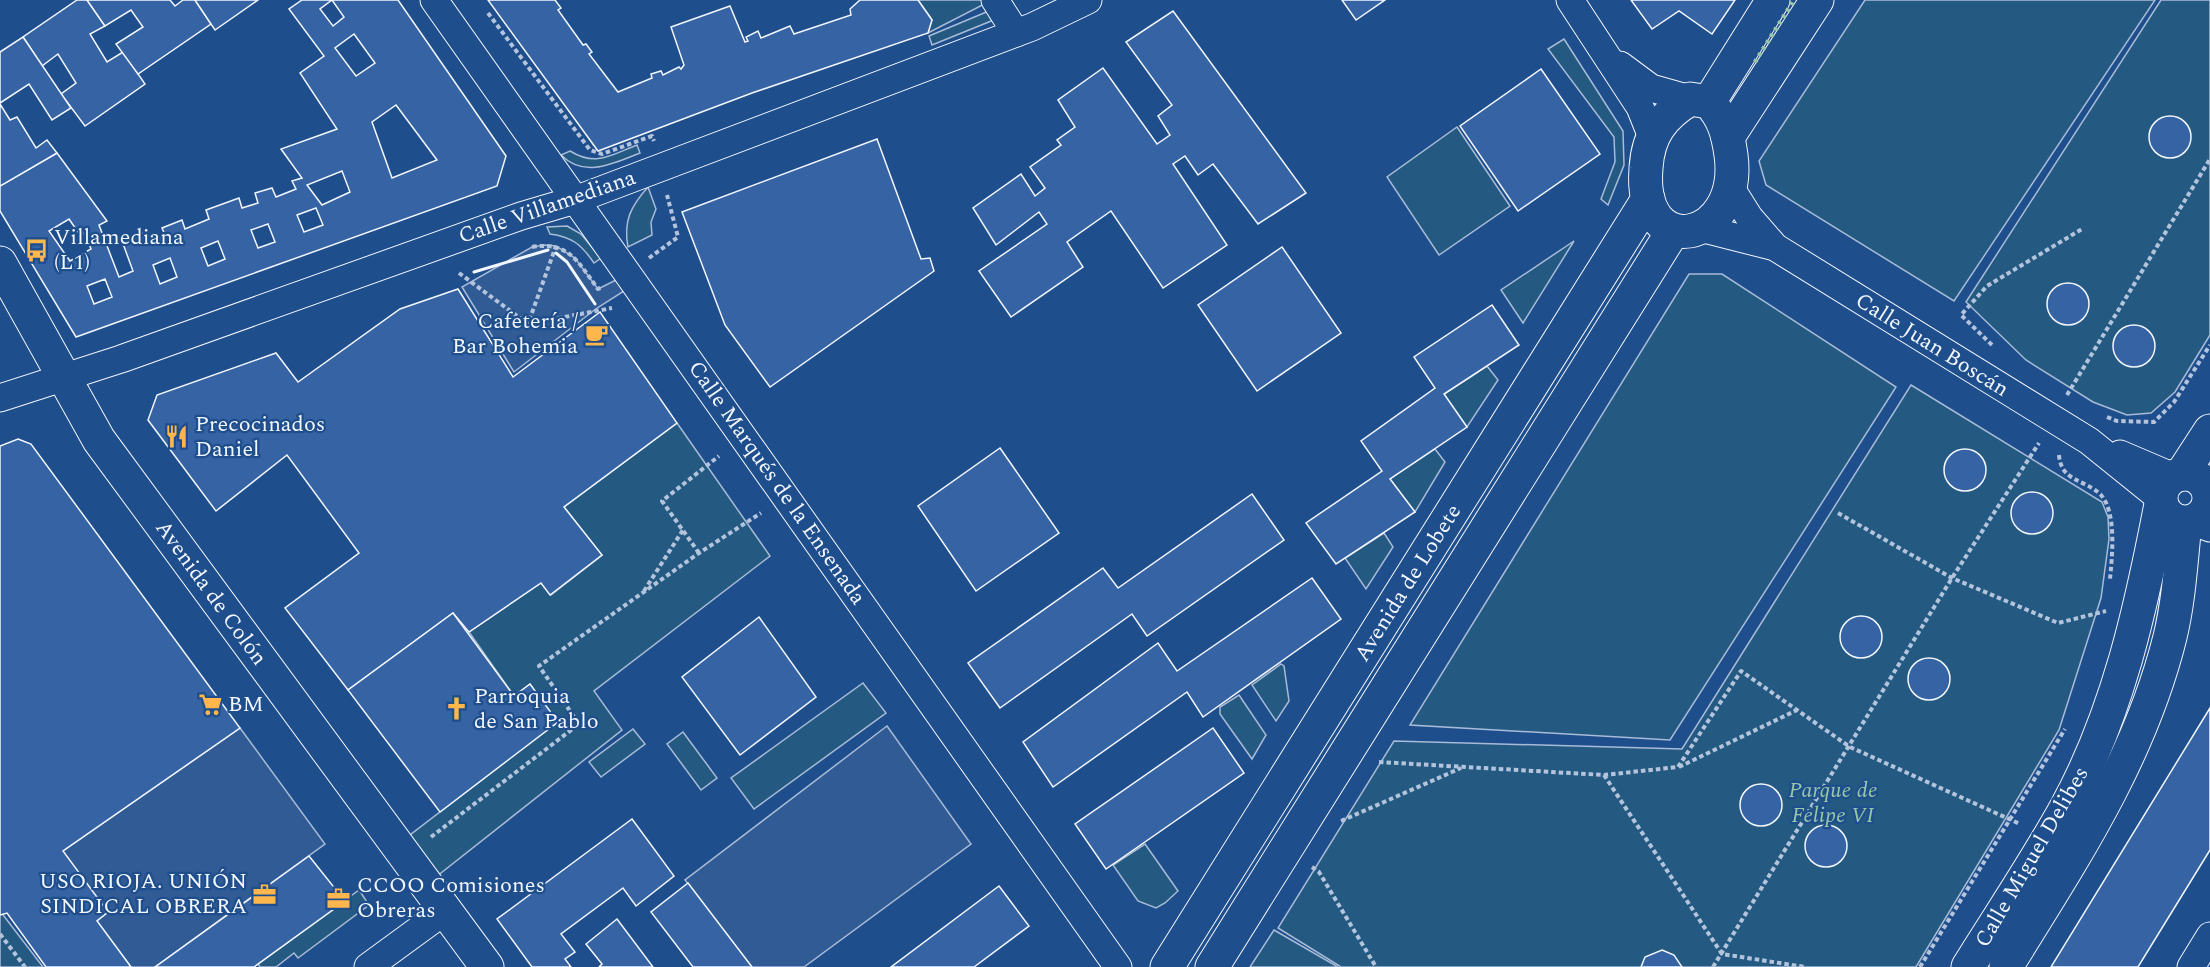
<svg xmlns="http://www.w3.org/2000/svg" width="2210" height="967" viewBox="0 0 2210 967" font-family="Spectral,serif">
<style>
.green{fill:#245a82;stroke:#a8bbd7;stroke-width:1.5}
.parking{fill:#305b95;stroke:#a8bbd7;stroke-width:1.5}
.building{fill:#3563a3;stroke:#f2f6ff;stroke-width:1.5;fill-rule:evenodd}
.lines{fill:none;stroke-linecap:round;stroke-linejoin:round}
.street-casing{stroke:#f2f6ff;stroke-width:29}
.secondary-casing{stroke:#f2f6ff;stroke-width:35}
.primary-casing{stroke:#f2f6ff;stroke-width:35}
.path{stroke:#b3c4dc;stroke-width:4;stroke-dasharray:4.5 3;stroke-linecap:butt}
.street{stroke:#1f4e8c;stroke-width:27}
.secondary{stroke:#1f4e8c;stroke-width:33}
.primary{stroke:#1f4e8c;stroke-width:33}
.hedge{stroke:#97c8a6;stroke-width:4.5;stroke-dasharray:3 4.5;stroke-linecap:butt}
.wall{stroke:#f2f6ff;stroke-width:3}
.labels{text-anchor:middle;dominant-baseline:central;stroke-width:4.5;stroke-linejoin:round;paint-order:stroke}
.street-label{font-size:22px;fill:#f2f6ff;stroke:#1f4e8c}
.poi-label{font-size:22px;fill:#f2f6ff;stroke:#1f4e8c;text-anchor:start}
.park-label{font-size:22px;font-style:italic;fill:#97c8a6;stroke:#1f4e8c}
</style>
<rect width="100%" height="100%" fill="#1f4e8c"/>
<g class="green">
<polygon points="918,0 992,0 928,33 932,20"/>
<polygon points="1865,0 2155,0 1954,301 1766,185 1759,161"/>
<polygon points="2161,0 2210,0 2210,335 2175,392 2151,413 2127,415 2093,402 2026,360 1966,302"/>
<polygon points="996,8 1001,17 932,45 929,36"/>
<polygon points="1564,39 1623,131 1624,165 1608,205 1601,199 1615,162 1614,137 1548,49"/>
<polygon points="1457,127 1510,206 1439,255 1387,177"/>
<path d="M637 145 640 153C614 163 585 179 561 155L570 151C596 167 611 155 637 145Z"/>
<path d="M648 187 656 209 651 222 652 235 628 247C623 221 631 206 648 187Z"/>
<path d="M567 226 581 234 601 258 594 263C581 244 572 237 550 234L547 227Z"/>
<polygon points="1574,241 1523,323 1501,290"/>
<polygon points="1689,274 1722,274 1896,387 1670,740 1410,725"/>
<polygon points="1487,366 1498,380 1467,427 1444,394"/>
<polygon points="1911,385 2102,502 2108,517 2109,539 2101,598 2059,730 1916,967 1341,967 1278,928 1394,741 1682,749"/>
<polygon points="677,423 770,556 594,691 622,730 427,884 397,845 557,722 530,684 514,696 469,632 541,583 551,595 602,555 564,507"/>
<polygon points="1435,449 1445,462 1415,512 1390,479"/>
<polygon points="1384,533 1393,547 1366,589 1345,558"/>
<polygon points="1281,664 1284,666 1289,701 1276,721 1252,685"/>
<polygon points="863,683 886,713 754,809 731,778"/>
<polygon points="1239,695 1266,735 1252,759 1220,714 1220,707"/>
<polygon points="633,729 645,744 601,777 589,762"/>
<polygon points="683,732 717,778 701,790 667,744"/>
<polygon points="1145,844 1178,891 1165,903 1156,908 1138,901 1113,865"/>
<polygon points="359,890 369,905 298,958 294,953 276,967 260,967 258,964"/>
<polygon points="0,911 43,967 0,967"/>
<polygon points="1274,930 1338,967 1250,967"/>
</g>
<g class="parking">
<polygon points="545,245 556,246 575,258 598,289 628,274 635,284 597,308 514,372 462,287 532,247"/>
<polygon points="887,726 971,844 804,967 752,967 685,880"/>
<polygon points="240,728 325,844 155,967 131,967 97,921 63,851"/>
</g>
<g class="building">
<polygon points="77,0 87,0 105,26 90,34 107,62 123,52 145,84 85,126 61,94 76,83 58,54 42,66 23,37"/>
<polygon points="87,0 170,0 175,6 183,0 195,0 211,24 138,74 116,44 143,27 131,10 105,26"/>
<polygon points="195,0 258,0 215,30"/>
<path d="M302 0H398L506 156 497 186 76 337 0 211V186L57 153 107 221 99 225 119 277 133 271 122 241 142 233 145 241 165 235 162 228 182 220 185 229 209 219 206 210 239 198 242 208 258 203 255 193 272 188 276 197 296 189 292 181 302 178 281 149 337 129 300 73 324 56 289 9ZM332 0 344 17 333 26 320 9ZM354 34 375 63 356 76 335 48ZM396 105 437 160 392 178 372 122ZM342 171 350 192 322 205 307 185ZM316 208 323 225 304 232 297 215ZM69 219 80 235 84 233 91 249 70 261 49 231ZM268 224 275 242 258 248 251 230ZM218 241 225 259 208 266 201 248ZM170 258 177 277 160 284 153 265ZM105 279 112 297 94 304 87 286Z"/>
<polygon points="488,0 555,0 561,8 558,10 583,45 586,44 592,52 589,54 618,92 652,78 651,74 661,71 663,75 679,67 681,69 684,65 671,27 730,6 745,42 748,41 746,37 758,31 761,38 790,26 794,34 851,15 850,9 860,0 918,0 932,20 928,33 752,93 598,151"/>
<polygon points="1342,0 1385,0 1356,20"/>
<polygon points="1631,0 1735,0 1712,34 1679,11 1652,29"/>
<polygon points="1173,11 1306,193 1258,224 1213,164 1198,175 1185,156 1173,164 1227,245 1163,288 1111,211 1067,242 1083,267 1011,317 979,271 1047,224 1039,212 996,245 973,208 1021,174 1035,196 1045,188 1030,167 1061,145 1057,140 1075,127 1058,100 1103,68 1157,144 1170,135 1158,116 1172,105 1126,42"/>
<polygon points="23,37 71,108 52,120 29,84 0,103 0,52"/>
<polygon points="1541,69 1600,154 1518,211 1460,126"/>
<polygon points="0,104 10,120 17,117 36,148 47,140 57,153 0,186"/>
<circle cx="2170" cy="137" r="21"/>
<polygon points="877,139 921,259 930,258 934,271 770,387 725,325 682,212"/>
<polygon points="1282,247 1341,333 1257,391 1198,305"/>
<circle cx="2068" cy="304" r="21"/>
<polygon points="458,289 513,377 600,312 677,423 564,507 602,555 550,595 541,583 469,632 453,613 348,690 285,608 359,553 287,455 216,511 148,420 157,395 276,353 298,382 400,309"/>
<polygon points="1492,305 1519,345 1444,394 1467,427 1390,479 1415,512 1336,564 1306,523 1382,471 1361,441 1435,388 1414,357"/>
<circle cx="2134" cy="346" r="21"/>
<polygon points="18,439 31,444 240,728 63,851 108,912 97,921 131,967 46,967 7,913 0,915 0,446"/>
<polygon points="1000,448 1059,533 976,591 918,506"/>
<circle cx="1965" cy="470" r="21"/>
<circle cx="2032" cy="513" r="21"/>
<polygon points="1252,494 1284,540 1147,636 1132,614 1000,708 968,663 1103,568 1118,588"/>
<polygon points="1312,578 1341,619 1203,717 1187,692 1053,787 1023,742 1158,643 1177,671"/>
<polygon points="453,613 514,696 530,684 558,722 440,812 348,690"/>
<circle cx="1861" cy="637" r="21"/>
<polygon points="759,617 816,697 740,755 682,677"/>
<circle cx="1929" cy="679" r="21"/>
<polygon points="2210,708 2210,850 2138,967 2051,967"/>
<polygon points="1213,728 1244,773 1106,869 1075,824"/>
<circle cx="1761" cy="805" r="21"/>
<polygon points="632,819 674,876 636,906 623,888 561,934 575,952 565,959 571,967 532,967 497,919"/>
<circle cx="1826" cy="846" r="21"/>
<polygon points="309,856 345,901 254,967 155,967"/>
<polygon points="688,883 752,967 693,967 651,912"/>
<polygon points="999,886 1029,926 974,967 891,967"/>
<polygon points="617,919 653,967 599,967 602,964 586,944"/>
<polygon points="1662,950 1674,955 1682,967 1641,967 1645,957"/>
</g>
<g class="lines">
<defs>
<g id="street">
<polyline points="434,0 1118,967"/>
<polyline points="995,0 1016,33"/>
<polyline points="1570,0 1640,107 1652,137"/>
<polyline points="1620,65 1651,88 1690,99"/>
<polyline points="1732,190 1749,217 1775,247 2089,441 2161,499"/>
<polyline points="1700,228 1775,247"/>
<polyline points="0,398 121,359 521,216 575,200 1032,27 1088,0"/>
<polyline points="2120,454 2174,477"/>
<polyline points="2193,522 2210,528"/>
<polyline points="368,967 446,910"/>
<polyline points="2191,967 2210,936"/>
</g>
<g id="secondary">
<path d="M1690 99 1709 102C1724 118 1728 134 1731 155 1743 244 1638 264 1646 168 1648 135 1662 116 1690 99Z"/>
<polyline points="1709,102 1773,0"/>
<polyline points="1728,137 1817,0"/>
<polyline points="0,263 99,440 487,967"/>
<polyline points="1167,967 1648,199"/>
<polyline points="1212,967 1673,231"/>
</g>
<g id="primary">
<circle cx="2185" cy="498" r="24"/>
<polyline points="2182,474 2210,431"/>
<path d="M1968 967C2001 914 2036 862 2066 808 2118 713 2141 608 2161 504"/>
<path d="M2006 967C2072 860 2139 761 2170 637 2179 600 2181 561 2185 523"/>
</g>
</defs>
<use href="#street" class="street-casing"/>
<use href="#secondary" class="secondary-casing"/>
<use href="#primary" class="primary-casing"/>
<g class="path">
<polyline points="488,13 590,150 602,154 652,136 654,141"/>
<path d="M532 247C569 241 578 262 598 289L602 287"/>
<polyline points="649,258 678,237 667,195"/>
<polyline points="459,273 528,324 556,246"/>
<polyline points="528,324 612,308"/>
<polyline points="1992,345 1961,315 1987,286 2082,229"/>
<polyline points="2067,395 2210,159"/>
<polyline points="2107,417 2117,421 2154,422 2174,402 2210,345"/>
<path d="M2059 455C2061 482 2085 479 2101 495 2117 513 2112 557 2110 579"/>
<polyline points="1838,513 1952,578 2058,623 2106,611"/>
<polyline points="699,553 662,501 719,456"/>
<polyline points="644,591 683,530"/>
<polyline points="1379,762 1604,775 1678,767 1741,671 1850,747 2020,824"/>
<polyline points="1679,767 1797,710"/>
<polyline points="1604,775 1722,954 1805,967"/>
<polyline points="1341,821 1461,768"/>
<polyline points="431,837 579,724 539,666 699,553 761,513"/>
<polyline points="1312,867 1319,872 1376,967"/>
<polyline points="0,934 25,967"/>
<polyline points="1713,967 1952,578 2039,443"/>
<polyline points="1920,967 2065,729"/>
</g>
<use href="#street" class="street"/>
<use href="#secondary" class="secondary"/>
<use href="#primary" class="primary"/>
<polyline class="hedge" points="1755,62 1794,0"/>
<g class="wall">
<polyline points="556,253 567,262 595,304"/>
<polyline points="474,272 548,250"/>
</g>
</g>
<defs>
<symbol id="bus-bare" viewBox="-9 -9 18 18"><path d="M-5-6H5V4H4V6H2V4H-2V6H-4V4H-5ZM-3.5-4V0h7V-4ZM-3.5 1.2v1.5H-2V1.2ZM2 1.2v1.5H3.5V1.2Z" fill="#ffb74d" stroke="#1f4e8c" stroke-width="2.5" paint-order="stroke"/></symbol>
<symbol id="cafe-bare" viewBox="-9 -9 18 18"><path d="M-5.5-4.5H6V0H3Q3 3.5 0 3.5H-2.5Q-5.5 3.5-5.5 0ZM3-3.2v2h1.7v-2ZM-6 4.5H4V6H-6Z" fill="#ffb74d" stroke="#1f4e8c" stroke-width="2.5" paint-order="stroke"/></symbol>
<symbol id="restaurant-bare" viewBox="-9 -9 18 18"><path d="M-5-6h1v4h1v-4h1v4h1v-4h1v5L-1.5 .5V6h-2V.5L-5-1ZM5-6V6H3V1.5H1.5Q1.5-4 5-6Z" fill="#ffb74d" stroke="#1f4e8c" stroke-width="2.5" paint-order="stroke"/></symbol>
<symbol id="supermarket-bare" viewBox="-9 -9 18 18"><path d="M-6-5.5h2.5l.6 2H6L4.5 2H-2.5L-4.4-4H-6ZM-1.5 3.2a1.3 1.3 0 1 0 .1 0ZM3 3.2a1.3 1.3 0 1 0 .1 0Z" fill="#ffb74d" stroke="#1f4e8c" stroke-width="2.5" paint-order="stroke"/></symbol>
<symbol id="church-bare" viewBox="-9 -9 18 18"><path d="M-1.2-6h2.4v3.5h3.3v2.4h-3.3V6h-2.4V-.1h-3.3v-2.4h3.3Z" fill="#ffb74d" stroke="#1f4e8c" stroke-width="2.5" paint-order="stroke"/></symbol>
<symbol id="office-bare" viewBox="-9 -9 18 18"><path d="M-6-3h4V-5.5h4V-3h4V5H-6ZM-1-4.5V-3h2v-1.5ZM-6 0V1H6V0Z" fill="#ffb74d" stroke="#1f4e8c" stroke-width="2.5" paint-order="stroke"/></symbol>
</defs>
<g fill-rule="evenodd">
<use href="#bus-bare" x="20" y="234" width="33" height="33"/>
<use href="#cafe-bare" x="580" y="318" width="33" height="33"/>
<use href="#restaurant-bare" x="160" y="420" width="33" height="33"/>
<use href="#supermarket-bare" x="194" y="688" width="33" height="33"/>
<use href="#church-bare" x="440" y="692" width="33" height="33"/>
<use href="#office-bare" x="248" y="878" width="33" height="33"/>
<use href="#office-bare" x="322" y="882" width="33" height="33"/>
</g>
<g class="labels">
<g class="street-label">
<text transform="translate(547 207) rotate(-19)">Calle Villamediana</text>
<text transform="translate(1932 345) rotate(32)">Calle Juan Boscán</text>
<text transform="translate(777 483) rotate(55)">Calle Marqués de la Ensenada</text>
<text transform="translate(1408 583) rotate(-58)">Avenida de Lobete</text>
<text transform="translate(211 593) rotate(54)">Avenida de Colón</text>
<text transform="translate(2032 857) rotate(-60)">Calle Miguel Delibes</text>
</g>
<g class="poi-label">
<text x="54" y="237">Villamediana<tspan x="54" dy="25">(L1)</tspan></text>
<text x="578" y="321" text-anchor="end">Cafetería /<tspan x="578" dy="25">Bar Bohemia</tspan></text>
<text x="195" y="424">Precocinados<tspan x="195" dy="25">Daniel</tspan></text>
<text x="474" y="696">Parroquia<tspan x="474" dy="25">de San Pablo</tspan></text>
<text x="228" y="704">BM</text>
<text x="247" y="881" text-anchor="end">USO RIOJA. UNIÓN<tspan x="247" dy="25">SINDICAL OBRERA</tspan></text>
<text x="357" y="885">CCOO Comisiones<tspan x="357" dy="25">Obreras</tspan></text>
</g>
<g class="park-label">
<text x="1833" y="790">Parque de<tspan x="1833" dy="25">Felipe VI</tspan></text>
</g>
</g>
</svg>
